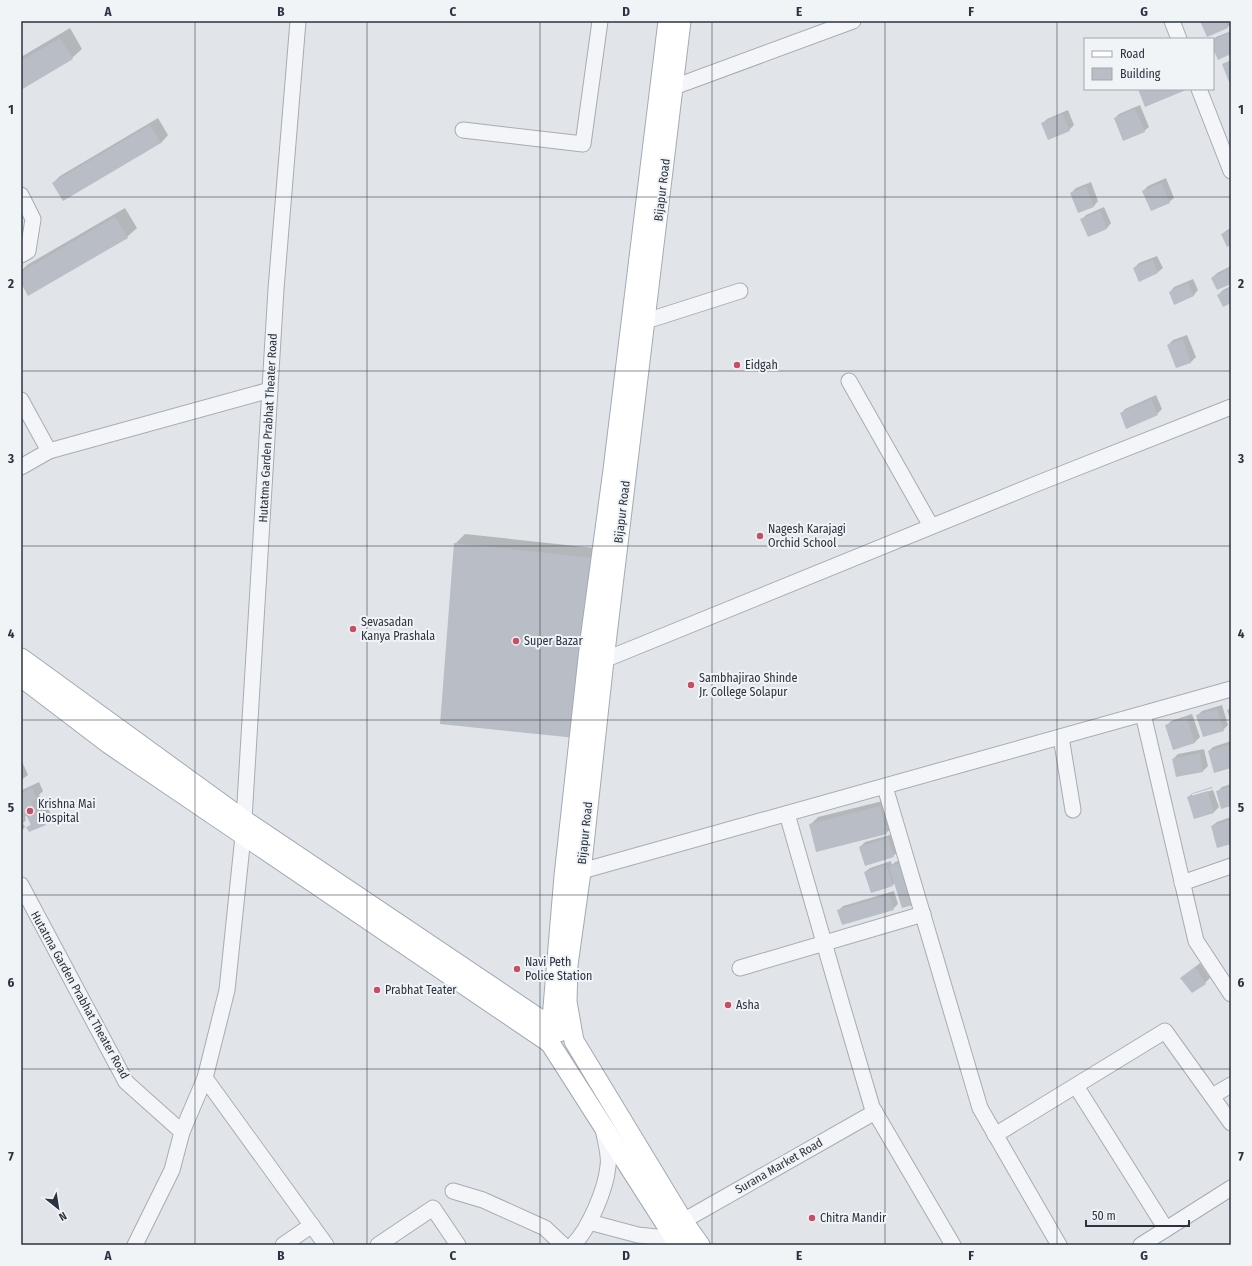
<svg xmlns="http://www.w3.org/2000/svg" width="1252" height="1266" viewBox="0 0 1252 1266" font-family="'Fira Sans Condensed',sans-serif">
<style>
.shadow{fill:#0003;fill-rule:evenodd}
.building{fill:#b9bec6}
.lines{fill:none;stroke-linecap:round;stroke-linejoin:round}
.minor-casing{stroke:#a7acb3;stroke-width:17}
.major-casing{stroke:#a1aab4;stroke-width:21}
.minor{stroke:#f4f5f8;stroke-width:15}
.major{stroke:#fff;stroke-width:19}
.grid{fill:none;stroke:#2b3340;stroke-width:1;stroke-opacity:0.55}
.poi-dot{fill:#c64f65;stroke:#f1f4f7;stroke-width:1.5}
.labels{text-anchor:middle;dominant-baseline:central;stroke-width:4;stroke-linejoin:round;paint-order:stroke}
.street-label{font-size:12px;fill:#2b3340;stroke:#f1f4f7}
.poi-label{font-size:12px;fill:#2b3340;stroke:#f1f4f7;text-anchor:start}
.neatline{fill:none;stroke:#2b3340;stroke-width:1.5}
.grid-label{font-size:13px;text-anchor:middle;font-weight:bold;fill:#2b3340}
</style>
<rect width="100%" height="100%" fill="#e1e5e9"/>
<g class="shadow">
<polygon points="1201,21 1231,21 1231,24 1228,27"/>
<polygon points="70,28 82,49 72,58 21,89 21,57"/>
<polygon points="1231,31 1231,53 1213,46 1213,40 1216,37"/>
<polygon points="1140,105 1149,127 1144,131 1115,118 1119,114"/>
<polygon points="1068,110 1074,125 1069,130 1042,124 1047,119"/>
<polygon points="158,118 168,135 161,143 53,183 60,176"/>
<polygon points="1166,178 1174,198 1169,202 1143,191 1148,186"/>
<polygon points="1091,182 1098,201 1094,206 1079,212 1071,193 1076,188"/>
<polygon points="1104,207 1111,223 1107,228 1089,236 1082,219 1086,215"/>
<polygon points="125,208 137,228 127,237 21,281 21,271 27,265"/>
<polygon points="1231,228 1231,244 1222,234 1227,230"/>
<polygon points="1157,256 1163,268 1158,272 1139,281 1134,268 1139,263"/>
<polygon points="1231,266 1231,283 1212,278 1217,273"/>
<polygon points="1193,279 1198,290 1194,295 1175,303 1170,292 1174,287"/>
<polygon points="1231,286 1231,302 1218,295 1223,290"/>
<polygon points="1187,335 1196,357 1191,362 1176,367 1168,345 1173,340"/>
<polygon points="1156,395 1162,409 1157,414 1121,414 1125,409"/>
<polygon points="465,534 604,549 442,723 455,544"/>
<polygon points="1222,705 1228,725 1223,730 1197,716 1202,711"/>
<polygon points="1192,714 1200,737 1195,742 1173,749 1166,726 1171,721"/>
<polygon points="1231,741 1231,767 1209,751 1213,747"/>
<polygon points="1204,749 1208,766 1203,771 1177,776 1173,759 1178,754"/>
<polygon points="21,759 28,775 21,780"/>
<polygon points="39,782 43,791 39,795 45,809 48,808 52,817 45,824 28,827 31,824 27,815 25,817 26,820 23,823 25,827 21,832 21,791 24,789"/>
<polygon points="1231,784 1231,804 1217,792 1222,787"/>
<path d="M1212 787 1219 807 1214 812 1194 818 1188 797 1193 793ZM1212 788 1213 790 1192 796V794Z"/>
<polygon points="887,800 894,826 886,833 810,825 818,817"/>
<polygon points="1231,817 1231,843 1212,826 1217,822"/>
<polygon points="893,834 898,852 893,856 860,847 865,842"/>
<polygon points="904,859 895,883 893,885 865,872 870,868 891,861 892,865 895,862"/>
<polygon points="894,891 898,904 893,909 838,911 843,906"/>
<polygon points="1200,963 1210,978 1205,983 1192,992 1181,978"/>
</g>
<g class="building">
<polygon points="1200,21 1225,21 1228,28 1207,37"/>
<polygon points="1229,33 1231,38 1231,54 1218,60 1213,49 1213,40"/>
<polygon points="60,38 73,59 21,90 21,61"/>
<polygon points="1231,60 1231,81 1229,82 1222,64"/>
<polygon points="1138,89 1186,89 1186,90 1145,107"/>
<polygon points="1135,109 1145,132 1123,141 1114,118"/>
<polygon points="1063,114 1070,131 1048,140 1041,123"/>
<polygon points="150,125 161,143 63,201 52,183"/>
<polygon points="1161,183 1170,203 1151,211 1142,191"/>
<polygon points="1086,186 1094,207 1078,213 1070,193"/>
<polygon points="1100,211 1107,229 1088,237 1080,219"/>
<polygon points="115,217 128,238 28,296 21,283 21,272"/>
<polygon points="1231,230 1231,245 1227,247 1221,234"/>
<polygon points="1153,260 1158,273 1139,282 1133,268"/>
<polygon points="1231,268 1231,284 1217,290 1211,278"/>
<polygon points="1188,283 1194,296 1174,305 1169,292"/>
<polygon points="1231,288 1231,303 1223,307 1217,295"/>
<polygon points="1183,339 1191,363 1176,368 1167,345"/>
<polygon points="1151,399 1158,415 1126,429 1120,413"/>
<polygon points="454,543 594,558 576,738 440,724"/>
<polygon points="1231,708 1231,722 1227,710"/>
<polygon points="1217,709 1224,731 1203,737 1196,715"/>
<polygon points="1187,718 1195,743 1173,750 1165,725"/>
<polygon points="1228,745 1231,754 1231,768 1214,773 1208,751"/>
<polygon points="1200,753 1203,772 1176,777 1172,759"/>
<polygon points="1231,787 1231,806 1221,809 1216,791"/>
<polygon points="32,788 37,799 31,801 38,816 41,814 46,825 29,832 26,827 31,825 22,807 21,807 21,793"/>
<polygon points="1208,791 1214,813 1194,819 1187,797"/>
<polygon points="880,806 887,834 816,852 809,824"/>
<polygon points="1231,820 1231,844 1217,848 1211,826"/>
<polygon points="888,838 894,857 865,866 859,847"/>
<polygon points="900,863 913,905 902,908 889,867"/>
<polygon points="886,865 893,886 871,893 864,872"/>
<polygon points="889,895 894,910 842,925 837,910"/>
<polygon points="1195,967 1206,984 1192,993 1180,978"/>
</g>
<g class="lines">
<defs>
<g id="minor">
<polyline points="1172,21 1179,39"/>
<polyline points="674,87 853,21"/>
<polyline points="1199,89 1231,171"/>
<polyline points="463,130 583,144 600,21"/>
<polyline points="21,195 33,219 28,251 21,255"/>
<polyline points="646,321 740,291"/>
<polyline points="849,381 931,526"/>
<polyline points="21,400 49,451"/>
<polyline points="21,467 49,451 270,390"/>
<polyline points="595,659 604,660 1036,484 1231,407"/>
<polyline points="1143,714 1196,941 1231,994"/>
<polyline points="1061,737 1073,810"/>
<polyline points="885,787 980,1108 1059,1245"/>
<polyline points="787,814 842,1005 872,1107 953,1245"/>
<polyline points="571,874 1231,689"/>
<polyline points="1182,883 1231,866"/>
<polyline points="21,885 126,1082 182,1132"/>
<polyline points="740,968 923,914"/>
<polyline points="205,1078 326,1245"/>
<polyline points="1076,1086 1166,1229"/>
<polyline points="1212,1096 1231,1085"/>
<polyline points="995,1135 1165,1031 1231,1123"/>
<polyline points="453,1191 483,1200 545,1228 563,1245"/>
<polyline points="683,1221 875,1112"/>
<polyline points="589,1222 638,1235 675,1239"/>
<polyline points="135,1245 172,1170 182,1132 205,1078 227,990 243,836 276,289 298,21"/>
<polyline points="283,1245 312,1225"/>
<polyline points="378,1245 433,1208 458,1245"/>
<path d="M573 1245C589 1229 606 1189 608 1166 610 1156 605 1140 603 1129"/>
<polyline points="1141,1245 1231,1188"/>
</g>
<g id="major">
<polyline points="681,21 604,660 581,872 568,965 567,1002 574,1041 683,1221 700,1245"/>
<polyline points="21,658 244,820 559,1032"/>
<polyline points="21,677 109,744 550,1043 679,1245"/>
<polyline points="550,1043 564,876 590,640 613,470 668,21"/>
</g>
</defs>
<use href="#minor" class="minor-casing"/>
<use href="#major" class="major-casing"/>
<use href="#minor" class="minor"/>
<use href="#major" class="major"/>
</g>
<path class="grid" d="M195 21V1245M367 21V1245M540 21V1245M712 21V1245M885 21V1245M1057 21V1245M21 197H1231M21 371H1231M21 546H1231M21 720H1231M21 895H1231M21 1069H1231"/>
<g class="poi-dot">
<circle cx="737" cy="365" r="4"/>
<circle cx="760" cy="536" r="4"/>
<circle cx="353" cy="629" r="4"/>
<circle cx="516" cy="641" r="4"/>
<circle cx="691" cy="685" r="4"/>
<circle cx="30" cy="811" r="4"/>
<circle cx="517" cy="969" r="4"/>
<circle cx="377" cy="990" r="4"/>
<circle cx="728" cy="1005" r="4"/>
<circle cx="812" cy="1218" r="4"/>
</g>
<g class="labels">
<g class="street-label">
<text transform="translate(662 190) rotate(-83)">Bijapur Road</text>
<text transform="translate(268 428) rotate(-87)">Hutatma Garden Prabhat Theater Road</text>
<text transform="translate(622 512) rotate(-83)">Bijapur Road</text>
<text transform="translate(585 833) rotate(-84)">Bijapur Road</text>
<text transform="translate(80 995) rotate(61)">Hutatma Garden Prabhat Theater Road</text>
<text transform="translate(779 1166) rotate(-30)">Surana Market Road</text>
</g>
<g class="poi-label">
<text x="745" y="365">Eidgah</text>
<text x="768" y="529">Nagesh Karajagi<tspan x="768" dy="14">Orchid School</tspan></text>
<text x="361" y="622">Sevasadan<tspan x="361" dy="14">Kanya Prashala</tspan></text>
<text x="524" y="641">Super Bazar</text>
<text x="699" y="678">Sambhajirao Shinde<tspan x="699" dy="14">Jr. College Solapur</tspan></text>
<text x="38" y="804">Krishna Mai<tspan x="38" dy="14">Hospital</tspan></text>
<text x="525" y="962">Navi Peth<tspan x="525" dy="14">Police Station</tspan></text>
<text x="385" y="990">Prabhat Teater</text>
<text x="736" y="1005">Asha</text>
<text x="820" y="1218">Chitra Mandir</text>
</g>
</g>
<rect width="1252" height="1266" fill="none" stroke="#f1f4f7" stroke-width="44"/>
<rect x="1084" y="38" width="130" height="52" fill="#f1f4f7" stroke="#a2a7ae"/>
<rect x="1092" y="51" width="20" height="6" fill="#ffffff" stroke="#a2a7ae"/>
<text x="1120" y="58" font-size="12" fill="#2b3340">Road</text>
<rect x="1092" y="68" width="20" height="12" fill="#b9bec6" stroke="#a2a7ae"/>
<text x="1120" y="78" font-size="12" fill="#2b3340">Building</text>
<g transform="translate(58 1208) rotate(150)" stroke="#f1f4f7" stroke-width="3" paint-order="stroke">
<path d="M0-3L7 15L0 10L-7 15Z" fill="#2b3340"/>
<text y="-6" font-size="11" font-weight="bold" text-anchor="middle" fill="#2b3340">N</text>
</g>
<path d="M1086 1220v6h103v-6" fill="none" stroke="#2b3340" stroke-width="2"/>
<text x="1092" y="1220" font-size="12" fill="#2b3340" stroke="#f1f4f7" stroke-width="3" paint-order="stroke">50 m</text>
<rect x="22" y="22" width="1208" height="1222" class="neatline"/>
<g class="grid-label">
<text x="108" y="16">A</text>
<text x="281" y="16">B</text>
<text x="453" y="16">C</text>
<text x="626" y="16">D</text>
<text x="799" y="16">E</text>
<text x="971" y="16">F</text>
<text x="1144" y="16">G</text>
<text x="11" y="114">1</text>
<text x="1241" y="114">1</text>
<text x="11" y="288">2</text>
<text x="1241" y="288">2</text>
<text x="11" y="463">3</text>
<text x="1241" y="463">3</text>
<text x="11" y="638">4</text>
<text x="1241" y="638">4</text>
<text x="11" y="812">5</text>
<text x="1241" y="812">5</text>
<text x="11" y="987">6</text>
<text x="1241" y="987">6</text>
<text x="11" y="1161">7</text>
<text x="1241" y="1161">7</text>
<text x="108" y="1260">A</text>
<text x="281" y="1260">B</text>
<text x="453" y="1260">C</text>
<text x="626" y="1260">D</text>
<text x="799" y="1260">E</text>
<text x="971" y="1260">F</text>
<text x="1144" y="1260">G</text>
</g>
</svg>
